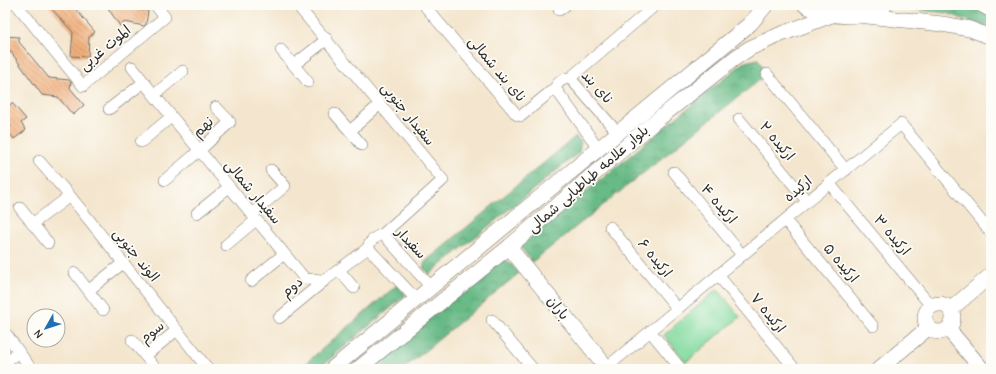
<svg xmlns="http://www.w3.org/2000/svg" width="996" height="374" viewBox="0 0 996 374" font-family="'Comic Neue','Playpen Sans Arabic',sans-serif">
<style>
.forest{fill:url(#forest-crowns);stroke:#4a7258}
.park{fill:#81da9f;stroke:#568265}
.building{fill:url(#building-back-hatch)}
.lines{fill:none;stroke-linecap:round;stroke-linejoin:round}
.street-casing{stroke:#716c64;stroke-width:12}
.secondary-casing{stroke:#716c64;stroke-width:16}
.street{stroke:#fff;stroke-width:11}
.secondary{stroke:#fff;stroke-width:15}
.labels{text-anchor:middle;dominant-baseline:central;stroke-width:3.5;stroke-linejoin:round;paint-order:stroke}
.street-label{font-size:14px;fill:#2b2b2b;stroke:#fdfcf7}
</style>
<defs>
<pattern id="forest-crowns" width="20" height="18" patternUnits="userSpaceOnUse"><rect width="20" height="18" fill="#68ba86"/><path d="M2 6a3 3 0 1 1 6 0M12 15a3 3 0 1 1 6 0" fill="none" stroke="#56976e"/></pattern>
<pattern id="building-back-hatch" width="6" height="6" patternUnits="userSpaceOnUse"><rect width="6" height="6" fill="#f0ae7a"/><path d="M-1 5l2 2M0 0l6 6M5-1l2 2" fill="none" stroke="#c38e64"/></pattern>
</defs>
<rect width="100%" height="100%" fill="#fdfcf7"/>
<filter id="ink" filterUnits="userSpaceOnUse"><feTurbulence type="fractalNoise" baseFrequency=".025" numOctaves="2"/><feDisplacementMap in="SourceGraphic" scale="8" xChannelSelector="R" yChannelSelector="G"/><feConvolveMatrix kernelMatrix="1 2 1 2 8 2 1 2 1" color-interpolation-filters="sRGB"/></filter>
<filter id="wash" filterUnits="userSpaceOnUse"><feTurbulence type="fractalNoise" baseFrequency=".012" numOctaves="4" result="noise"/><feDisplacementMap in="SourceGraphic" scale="16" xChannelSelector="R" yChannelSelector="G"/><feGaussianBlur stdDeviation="0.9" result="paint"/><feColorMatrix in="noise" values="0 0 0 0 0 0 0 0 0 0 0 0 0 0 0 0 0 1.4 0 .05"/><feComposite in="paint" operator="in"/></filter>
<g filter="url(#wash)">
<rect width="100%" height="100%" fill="#f4e6ce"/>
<g class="forest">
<polygon points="905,5 973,5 991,15 991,29 947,13 901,8"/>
<polygon points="758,59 767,74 532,262 520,246 732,72 745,62"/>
<polygon points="576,136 581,142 579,152 430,274 423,268 425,262"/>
<polygon points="502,259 509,262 519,273 403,369 365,369"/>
<polygon points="397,285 406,295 318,369 299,369"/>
</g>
<polygon class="park" points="716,290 720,292 740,317 686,362 664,335"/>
<g id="blocks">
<g class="building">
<polygon points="48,5 72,5 95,32 89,37 88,57 71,56 73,32"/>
<polygon points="106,5 123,5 133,7 133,9 148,11 146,24 144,26 125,22 120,26"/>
<polygon points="5,36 19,37 19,42 49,78 69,80 71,82 70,88 84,105 73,115 58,97 42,95 11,52 5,52"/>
<polygon points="12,103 26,119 21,123 26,130 14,139 7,130 11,127 5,119 5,109"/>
</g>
</g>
</g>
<g filter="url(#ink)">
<use href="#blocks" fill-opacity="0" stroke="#716c64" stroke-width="1"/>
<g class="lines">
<defs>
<g id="street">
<polyline points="17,5 83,86 165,17 155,5"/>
<polyline points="297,5 443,180 383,234"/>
<polyline points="424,5 517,115 521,116 555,88"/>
<polyline points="559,10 566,5"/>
<polyline points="281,50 308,82"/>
<polyline points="294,65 327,39"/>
<polyline points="132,67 154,95 305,279 325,280 368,248"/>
<polyline points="767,74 846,170"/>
<polyline points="570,78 652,8 649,5"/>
<polyline points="154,95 183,71"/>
<polyline points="109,109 144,82"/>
<polyline points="335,114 362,145"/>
<polyline points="739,119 807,201"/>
<polyline points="350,131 380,104"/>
<polyline points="141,142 171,117"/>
<path d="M599 149 555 88C559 81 562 79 570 78L618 133"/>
<polyline points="39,161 70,196 208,369"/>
<polyline points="674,172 742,255"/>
<polyline points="165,180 199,151 230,122 216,107"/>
<polyline points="829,183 931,306"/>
<polyline points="20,208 48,243"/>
<polyline points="197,213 229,187"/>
<polyline points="252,214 285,186 271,170"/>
<polyline points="785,220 873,326"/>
<polyline points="32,224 70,196"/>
<polyline points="610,227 677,308"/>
<polyline points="226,245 256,220"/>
<polyline points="339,270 354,288"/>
<polyline points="75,273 103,310"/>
<polyline points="718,275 795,369"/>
<polyline points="251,281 284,254"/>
<polyline points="89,290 123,263"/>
<path d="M417 300 368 248C370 240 375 237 383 234L431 287"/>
<polyline points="279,318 325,280"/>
<polyline points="492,320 533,369"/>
<polyline points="650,331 681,369"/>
<polyline points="7,335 29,366"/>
<polyline points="132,340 156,369"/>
<polyline points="145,356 177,330"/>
<polyline points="5,362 19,352"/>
<polyline points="607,367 901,124 991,233"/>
</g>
<g id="secondary">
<path d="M805 5C827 19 863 20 885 5"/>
<polyline points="982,5 991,10"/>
<polyline points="858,15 942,24 970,29 991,37"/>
<polyline points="509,247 608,369"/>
<circle cx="939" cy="318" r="14"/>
<polyline points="951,309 991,275"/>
<polyline points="949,330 982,369"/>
<polyline points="332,369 751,23 766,5"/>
<polyline points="358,369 509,247 652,124 735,58 750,48 779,35 832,15"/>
<polyline points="879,369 928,328"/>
</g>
</defs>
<use href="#street" class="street-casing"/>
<use href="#secondary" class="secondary-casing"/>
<use href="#street" class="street"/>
<use href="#secondary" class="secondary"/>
</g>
</g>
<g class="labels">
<g class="street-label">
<text transform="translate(105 48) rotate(-40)">الموت غربی</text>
<text transform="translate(497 69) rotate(50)">نای بند شمالی</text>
<text transform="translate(597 87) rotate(48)">نای بند</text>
<text transform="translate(408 114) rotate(51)">سفیدار جنوبی</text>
<text transform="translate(203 127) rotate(-44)">نهم</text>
<text transform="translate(777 141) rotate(50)">ارکیده ۲</text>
<text transform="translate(588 179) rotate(-41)">بلوار علامه طباطبایی شمالی</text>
<text transform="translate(798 189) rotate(-40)">ارکیده</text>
<text transform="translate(253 192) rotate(50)">سفیدار شمالی</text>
<text transform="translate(719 204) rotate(50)">ارکیده ۴</text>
<text transform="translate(892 235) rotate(50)">ارکیده ۳</text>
<text transform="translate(411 243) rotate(47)">سفیدار</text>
<text transform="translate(136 255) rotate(51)">الوند جنوبی</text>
<text transform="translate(655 258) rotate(51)">ارکیده ۶</text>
<text transform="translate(841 263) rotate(50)">ارکیده ۵</text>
<text transform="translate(292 287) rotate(-39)">دوم</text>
<text transform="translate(558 308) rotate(51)">باران</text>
<text transform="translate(768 313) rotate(51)">ارکیده ۷</text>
<text transform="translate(152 332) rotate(-39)">سوم</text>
</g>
</g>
<rect width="996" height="374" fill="none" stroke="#fdfcf7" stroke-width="20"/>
<g transform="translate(46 328) rotate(231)"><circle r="19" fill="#fdfcf7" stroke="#a9a8a5"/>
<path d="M0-3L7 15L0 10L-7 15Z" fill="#1f6fb2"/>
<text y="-6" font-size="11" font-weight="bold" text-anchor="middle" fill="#2b2b2b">N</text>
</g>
</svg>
